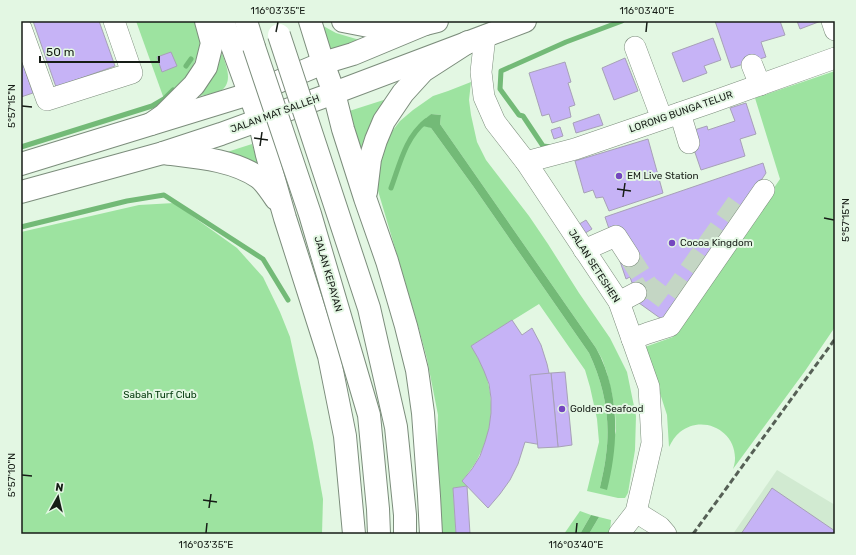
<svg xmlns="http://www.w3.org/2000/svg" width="856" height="555" viewBox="0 0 856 555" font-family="Rubik,sans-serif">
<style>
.built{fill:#d1ead1}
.green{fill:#9de3a0;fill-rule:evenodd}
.water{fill:#73ba77}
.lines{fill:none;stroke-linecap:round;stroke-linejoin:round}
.stream{stroke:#73ba77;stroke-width:5}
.building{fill:#c6b3f6;stroke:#a7a1b7}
.minor-tunnel{stroke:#c4d6c4;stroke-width:21;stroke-dasharray:21 10;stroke-linecap:butt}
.minor-casing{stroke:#7c8d7c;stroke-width:22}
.major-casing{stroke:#7c8d7c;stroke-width:24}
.highway-casing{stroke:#7c8d7c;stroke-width:24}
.minor{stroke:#fff;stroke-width:21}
.major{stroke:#fff;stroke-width:22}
.highway{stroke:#fff;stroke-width:22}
.rail{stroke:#566056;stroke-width:3;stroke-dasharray:6 3;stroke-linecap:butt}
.highway-bridge-casing{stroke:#7c8d7c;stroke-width:24;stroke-linecap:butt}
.highway-bridge{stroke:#fff;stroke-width:22}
.ticks{fill:none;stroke:#171d17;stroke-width:1.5}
.poi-dot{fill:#7446bf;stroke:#e3f7e3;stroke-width:1.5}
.labels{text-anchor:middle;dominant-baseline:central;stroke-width:4;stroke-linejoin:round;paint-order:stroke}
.street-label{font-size:10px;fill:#171d17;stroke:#e3f7e3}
.poi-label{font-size:10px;fill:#171d17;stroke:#e3f7e3;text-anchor:start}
.park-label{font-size:10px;fill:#03380c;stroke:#e3f7e3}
.neatline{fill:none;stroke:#171d17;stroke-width:1.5}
.ticks-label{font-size:10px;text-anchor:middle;fill:#171d17}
</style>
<rect width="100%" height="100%" fill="#e3f7e3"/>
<polygon class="built" points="777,470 835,505 835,534 733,534"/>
<g class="green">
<polygon points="136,21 199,21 202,43 196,59 187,79 174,93 164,99"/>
<polygon points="316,22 336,33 363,41 326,53"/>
<path d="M222 53C225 63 234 81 222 90 219 92 205 95 200 96L199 91 214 70Z"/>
<path d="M835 71V327L805 371 733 469C734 466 735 462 735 459 736 430 702 414 680 432 675 436 672 441 669 447L667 415 645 347 673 337 780 179 755 98Z"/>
<path d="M471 82 469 100 471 115 477 142 486 160 529 216 548 244 579 293 610 338 627 372 636 416 635 450 628 493 625 498H618L587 491 599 442 597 419 590 387 585 370 539 304 471 346C476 354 480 361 484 370 495 397 493 430 479 456 475 465 468 473 462 481L467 486 453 488 456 534H442L437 455 438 415 427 359 419 329 376 184V168L390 134 400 121 413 110 433 96 448 91ZM431 114 441 115 440 124 596 348 602 359 607 373 612 394 615 411 616 431 600 488C602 477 605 466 606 455 611 419 604 385 589 353L473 186 431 128 421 123Z"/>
<polygon points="393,97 360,156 343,113"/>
<polygon points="252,144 264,183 199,161"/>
<polygon points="174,203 237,248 263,277 280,312 290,337 313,443 323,499 322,534 21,534 21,232 139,205"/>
<polygon points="580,511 591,515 580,534 564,534"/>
<polygon points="599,517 611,520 610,531 609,534 589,534"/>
</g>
<g class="water">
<path d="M431 114 441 115 440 124 596 348C620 391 619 443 607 490L600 488C602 477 605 466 606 455 611 419 604 385 589 353L473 186 431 128 423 126 420 123Z"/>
<polygon points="591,515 599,517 589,534 580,534"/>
</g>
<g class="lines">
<g class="stream">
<polyline points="186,66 191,59"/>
<polyline points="21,147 152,106 164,99 173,90"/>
<polyline points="551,147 543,146 523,116 519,115 500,89 501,71 566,42 622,21"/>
<path d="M391 188C400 164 405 138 426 121"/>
<polyline points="21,227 127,201 164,195 263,259 288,300"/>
</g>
</g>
<g class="building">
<polygon points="33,21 99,21 115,66 56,87"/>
<polygon points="715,21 780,21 785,35 761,42 766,57 731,68"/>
<polygon points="797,21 821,21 800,29"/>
<polygon points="713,38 721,60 704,66 707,73 683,82 672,53"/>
<polygon points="171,52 177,66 162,72 157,57"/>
<polygon points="21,58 33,93 21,97"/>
<polygon points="625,58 638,91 614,100 602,68"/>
<polygon points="565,62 571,82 568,83 575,105 569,107 571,117 552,123 549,114 542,116 529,73"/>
<polygon points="746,103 756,134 740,139 745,156 701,170 688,132 707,126 708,130 735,121 730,108"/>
<polygon points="599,114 603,125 576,133 573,123"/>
<polygon points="560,127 563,136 554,139 551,130"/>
<polygon points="648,139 663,193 609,211 603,197 596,198 593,190 584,193 575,161"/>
<polygon points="763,163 766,173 667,323 639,303 630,277 626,279 605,217"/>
<polygon points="586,220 592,229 582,235 576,226"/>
<polygon points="512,320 522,335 532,328 541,345 547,364 551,382 553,401 551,431 548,446 525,442 518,464 510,480 500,494 488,508 462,481 472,469 480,456 485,442 489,428 491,413 491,398 489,384 484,371 478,358 471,346"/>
<polygon points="565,372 572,445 558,447 551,373"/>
<polygon points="551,373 558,447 538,448 530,375"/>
<polygon points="467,486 470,534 456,534 453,488"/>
<polygon points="772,488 835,531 834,534 741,534"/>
</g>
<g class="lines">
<g class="minor-tunnel">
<polyline points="629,256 648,286 636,293"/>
<polyline points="648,286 668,301 742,196"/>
</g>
<defs>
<g id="minor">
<polyline points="832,21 835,30"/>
<polyline points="21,28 47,100 132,73 114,21"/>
<polyline points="485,36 481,72 484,97 495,122 526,162 619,302 649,387 652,443 636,512 619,534"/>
<polyline points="635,47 662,119"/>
<polyline points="752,65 760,85"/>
<polyline points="680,113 689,143"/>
<polyline points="526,162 575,149 712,102 835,58"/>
<polyline points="584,250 616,236 629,256"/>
<polyline points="619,302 636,293"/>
<polyline points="632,339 648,333 670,326 764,190"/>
<polyline points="636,512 660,527 666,534"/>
</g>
<g id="major">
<polyline points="21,164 249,94 323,63 353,54 425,24 437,21"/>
<polyline points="21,192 163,153 221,134 334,93 525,21"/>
</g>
<g id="highway">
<polyline points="223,21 259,120 267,155 285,218 329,356 345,436 354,534"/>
<polyline points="246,21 254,47"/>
<polyline points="310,21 323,63 334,93 343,129 365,198 387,261 406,326 417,370 423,413 429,496 431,534"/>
<polyline points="343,21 384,29 425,24"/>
<polyline points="151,124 164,115 194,85 206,67 212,43 206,21"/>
<path d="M163 153C194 157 231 159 258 177 264 181 272 193 276 199"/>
<polyline points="366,192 370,159 376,140 384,121 403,93 423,71 468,42"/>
</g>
</defs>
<use href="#minor" class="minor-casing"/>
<use href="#major" class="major-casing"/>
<use href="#highway" class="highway-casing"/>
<use href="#minor" class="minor"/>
<use href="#major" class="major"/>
<use href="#highway" class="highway"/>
<polyline class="rail" points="693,534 835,339"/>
<defs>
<g id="highway-bridge">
<polyline points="279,35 369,308 396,427 405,515 405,534"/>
<polyline points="254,47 310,214 369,415 378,509 379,534"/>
</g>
</defs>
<use href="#highway-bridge" class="highway-bridge-casing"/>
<use href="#highway-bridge" class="highway-bridge"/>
</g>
<path class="ticks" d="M276 32 278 22M646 32 647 22M22 106 32 107M254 138 268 140M260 146 262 132M617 189 631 191M623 197 625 183M824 218 834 220M22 475 32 476M203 500 217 502M209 508 211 494M206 533 207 523M576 533 577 523"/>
<g class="poi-dot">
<circle cx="619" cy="176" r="4"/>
<circle cx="672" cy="243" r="4"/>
<circle cx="562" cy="409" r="4"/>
</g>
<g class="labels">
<g class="street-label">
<text transform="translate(681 112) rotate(-19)">LORONG BUNGA TELUR</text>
<text transform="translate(275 114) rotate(-20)">JALAN MAT SALLEH</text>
<text transform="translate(594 266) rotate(57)">JALAN SETESHEN</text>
<text transform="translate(328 274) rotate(74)">JALAN KEPAYAN</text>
</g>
<g class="poi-label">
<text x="627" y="176">EM Live Station</text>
<text x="680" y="243">Cocoa Kingdom</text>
<text x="570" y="409">Golden Seafood</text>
</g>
<g class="park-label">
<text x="160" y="395">Sabah Turf Club</text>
</g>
</g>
<rect width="856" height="555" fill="none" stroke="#e3f7e3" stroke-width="44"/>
<g transform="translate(58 497) rotate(8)" stroke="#e3f7e3" stroke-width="3" paint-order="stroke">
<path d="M0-3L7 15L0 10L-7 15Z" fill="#171d17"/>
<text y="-6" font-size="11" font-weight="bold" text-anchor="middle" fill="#171d17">N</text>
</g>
<path d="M40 56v6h119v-6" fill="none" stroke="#171d17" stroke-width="2"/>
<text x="46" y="56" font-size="12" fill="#171d17" stroke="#e3f7e3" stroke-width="3" paint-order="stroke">50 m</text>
<rect x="22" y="22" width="812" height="511" class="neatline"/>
<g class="ticks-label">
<text x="278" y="14">116°03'35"E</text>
<text x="647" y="14">116°03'40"E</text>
<text transform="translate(11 106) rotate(-90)" y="4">5°57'15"N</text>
<text transform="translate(845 220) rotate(-90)" y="4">5°57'15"N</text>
<text transform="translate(11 475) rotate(-90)" y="4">5°57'10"N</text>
<text x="206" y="548">116°03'35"E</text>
<text x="576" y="548">116°03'40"E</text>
</g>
</svg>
